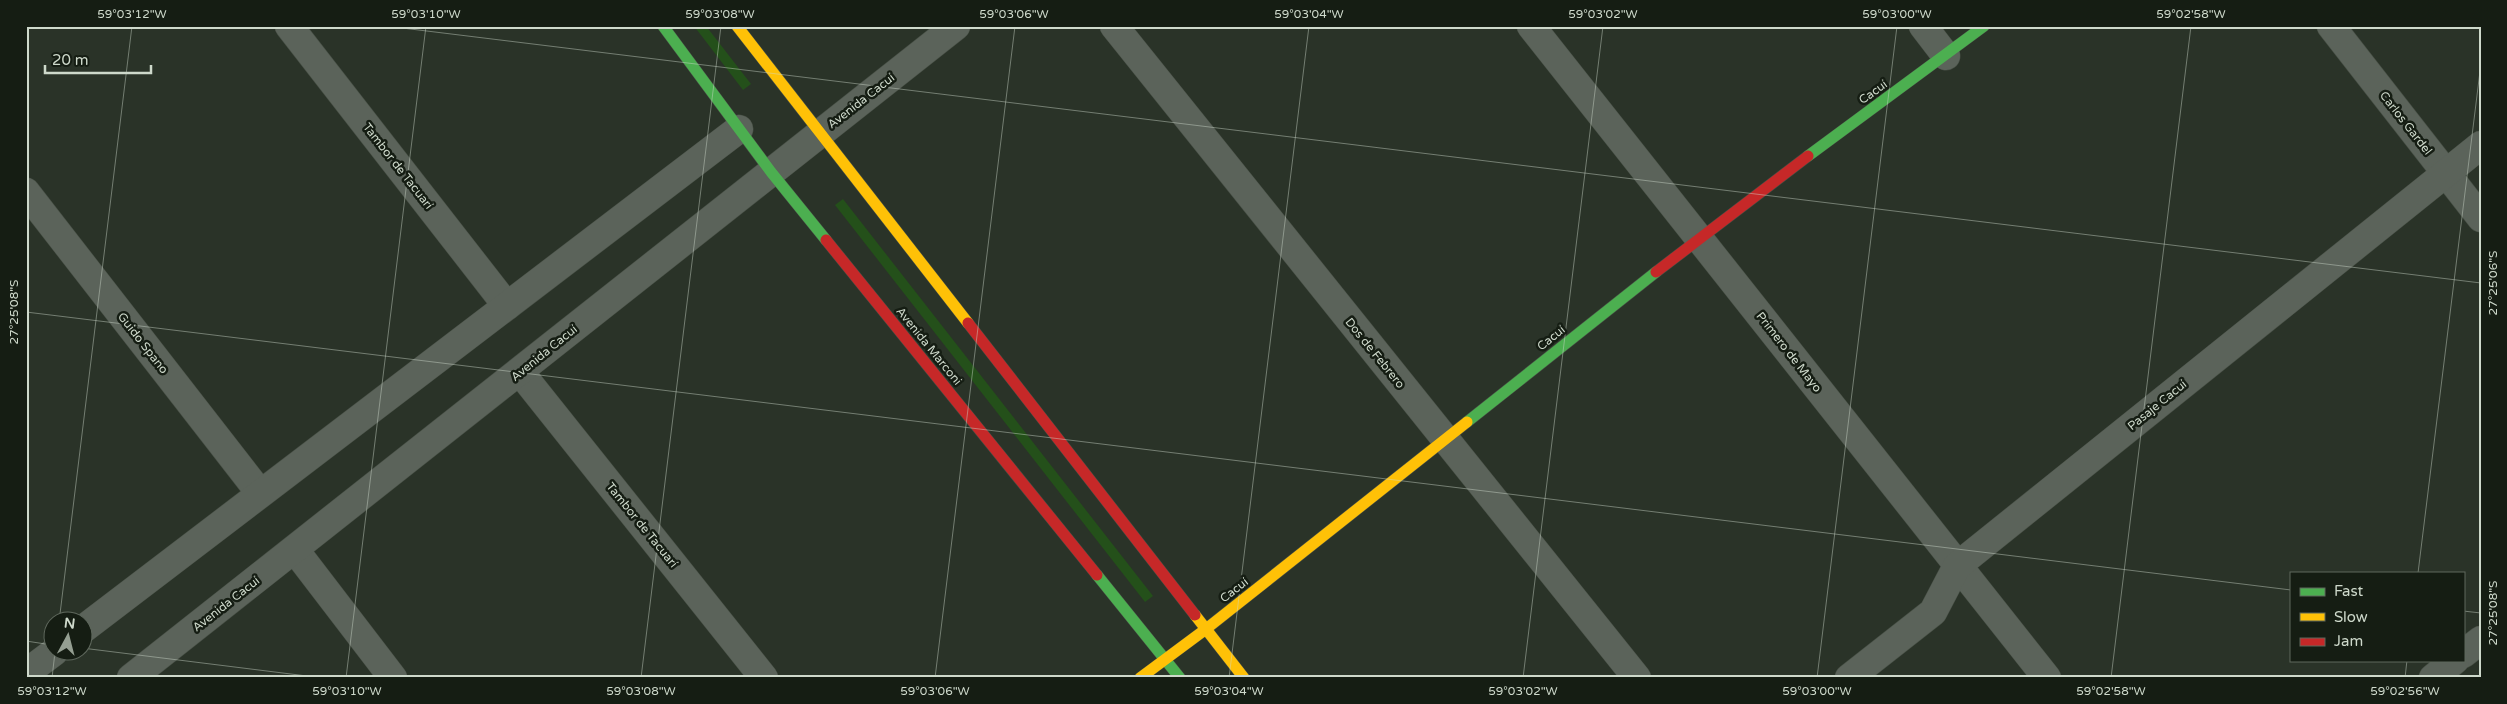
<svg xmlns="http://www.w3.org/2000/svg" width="2507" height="704" viewBox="0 0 2507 704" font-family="'Varela Round',sans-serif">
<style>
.green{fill:#24501a}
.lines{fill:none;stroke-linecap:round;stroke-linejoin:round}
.street-casing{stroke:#474f45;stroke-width:29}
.fast-casing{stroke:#474f45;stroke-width:12}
.slow-casing{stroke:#474f45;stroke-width:12}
.jam-casing{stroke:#474f45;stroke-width:12}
.street{stroke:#5b635a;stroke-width:28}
.fast{stroke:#4caf50;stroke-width:11}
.slow{stroke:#ffc107;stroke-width:11}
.jam{stroke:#c62828;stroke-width:11}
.ticks{fill:none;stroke:#ced9cb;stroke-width:1;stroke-opacity:0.45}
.labels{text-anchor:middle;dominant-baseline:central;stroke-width:5;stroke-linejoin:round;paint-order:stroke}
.street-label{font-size:12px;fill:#ced9cb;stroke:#151d13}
.neatline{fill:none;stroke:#ced9cb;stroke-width:2}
.ticks-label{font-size:12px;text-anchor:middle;fill:#ced9cb}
</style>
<rect width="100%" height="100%" fill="#2a3328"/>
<g class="green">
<polygon points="694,26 706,26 751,84 743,90"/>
<polygon points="843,199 1153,596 1145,602 835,205"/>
</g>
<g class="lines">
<defs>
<g id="street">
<polyline points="289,26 507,306"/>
<polyline points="1114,26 1637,678"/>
<polyline points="1531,26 2047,678"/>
<polyline points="1923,26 1946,56"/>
<polyline points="2331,26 2481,218"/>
<polyline points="26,192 260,493"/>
<polyline points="520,372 764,678"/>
<polyline points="295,550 393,678"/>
<polyline points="82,630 739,129"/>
<polyline points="2463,654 2481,640"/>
<polyline points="26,673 54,652"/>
<polyline points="131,678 956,26"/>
<polyline points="1849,678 1933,612 1957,566 2481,145"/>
<polyline points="2433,678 2455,660"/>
</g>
<g id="fast">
<polyline points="663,26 771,172 826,240"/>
<polyline points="1808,156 1984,26"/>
<polyline points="1467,422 1656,272"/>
<polyline points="1097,575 1180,678"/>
</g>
<g id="slow">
<polyline points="737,26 968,323"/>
<polyline points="1195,615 1244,678"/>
<polyline points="1140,678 1206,629 1467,422"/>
</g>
<g id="jam">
<polyline points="826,240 1097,575"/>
<polyline points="1656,272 1808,156"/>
<polyline points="968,323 1195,615"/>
</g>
</defs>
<use href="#street" class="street-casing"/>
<use href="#fast" class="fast-casing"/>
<use href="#slow" class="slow-casing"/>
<use href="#jam" class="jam-casing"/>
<use href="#street" class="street"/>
<use href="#fast" class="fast"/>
<use href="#slow" class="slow"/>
<use href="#jam" class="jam"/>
</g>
<path class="ticks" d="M386 26 2481 283M26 312 2291 590M2418 573 2481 63M2463 611 2481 613M59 622 132 26M26 641 52 645M82 648 323 678M52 678 55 652M346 678 426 26M641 678 721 26M935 678 1015 26M1229 678 1309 26M1523 678 1603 26M1817 678 1897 26M2111 678 2191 26M2405 678 2407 660"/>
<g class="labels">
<g class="street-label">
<text transform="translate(1873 92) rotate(-36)">Cacuí</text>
<text transform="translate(861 101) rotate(-38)">Avenida Cacuí</text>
<text transform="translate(2406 123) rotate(52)">Carlos Gardel</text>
<text transform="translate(398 166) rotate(52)">Tambor de Tacuarí</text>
<text transform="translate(1551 338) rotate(-39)">Cacuí</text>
<text transform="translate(143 343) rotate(52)">Guido Spano</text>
<text transform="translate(929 346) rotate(51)">Avenida Marconi</text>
<text transform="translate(1789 352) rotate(52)">Primero de Mayo</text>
<text transform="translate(544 353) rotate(-39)">Avenida Cacuí</text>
<text transform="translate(1375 353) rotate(51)">Dos de Febrero</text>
<text transform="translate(2157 405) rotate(-39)">Pasaje Cacuí</text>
<text transform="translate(642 525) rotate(51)">Tambor de Tacuarí</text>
<text transform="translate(1234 590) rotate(-38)">Cacuí</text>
<text transform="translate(226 604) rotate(-38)">Avenida Cacuí</text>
</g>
</g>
<rect width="2507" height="704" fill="none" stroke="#151d13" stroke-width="55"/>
<rect x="2290" y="572" width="175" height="90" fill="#151d13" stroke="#5f685d"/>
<rect x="2300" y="588" width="25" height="8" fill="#4caf50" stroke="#5f685d"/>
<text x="2334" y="596" font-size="15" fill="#ced9cb">Fast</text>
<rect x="2300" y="613" width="25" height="8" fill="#ffc107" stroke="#5f685d"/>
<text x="2334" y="622" font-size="15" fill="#ced9cb">Slow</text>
<rect x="2300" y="638" width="25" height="8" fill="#c62828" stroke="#5f685d"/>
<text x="2334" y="646" font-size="15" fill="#ced9cb">Jam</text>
<g transform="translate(68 636) rotate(7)"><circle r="24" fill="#151d13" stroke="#5f685d"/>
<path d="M0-4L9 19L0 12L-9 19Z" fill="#959f92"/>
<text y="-8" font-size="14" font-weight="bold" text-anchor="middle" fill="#ced9cb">N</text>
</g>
<path d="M45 65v8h106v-8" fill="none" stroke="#ced9cb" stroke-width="2.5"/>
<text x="52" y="65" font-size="15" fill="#ced9cb" stroke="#151d13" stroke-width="4" paint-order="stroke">20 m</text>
<rect x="28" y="28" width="2452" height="648" class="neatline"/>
<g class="ticks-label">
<text x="132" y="18">59°03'12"W</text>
<text x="426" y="18">59°03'10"W</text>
<text x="720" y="18">59°03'08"W</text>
<text x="1014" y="18">59°03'06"W</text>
<text x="1309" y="18">59°03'04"W</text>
<text x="1603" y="18">59°03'02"W</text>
<text x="1897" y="18">59°03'00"W</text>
<text x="2191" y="18">59°02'58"W</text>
<text transform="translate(2493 283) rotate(-90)" y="4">27°25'06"S</text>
<text transform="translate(14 312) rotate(-90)" y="4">27°25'08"S</text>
<text transform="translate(2493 613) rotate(-90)" y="4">27°25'08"S</text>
<text x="52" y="695">59°03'12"W</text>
<text x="347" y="695">59°03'10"W</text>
<text x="641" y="695">59°03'08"W</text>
<text x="935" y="695">59°03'06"W</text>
<text x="1229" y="695">59°03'04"W</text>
<text x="1523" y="695">59°03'02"W</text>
<text x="1817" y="695">59°03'00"W</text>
<text x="2111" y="695">59°02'58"W</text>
<text x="2405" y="695">59°02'56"W</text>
</g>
</svg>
